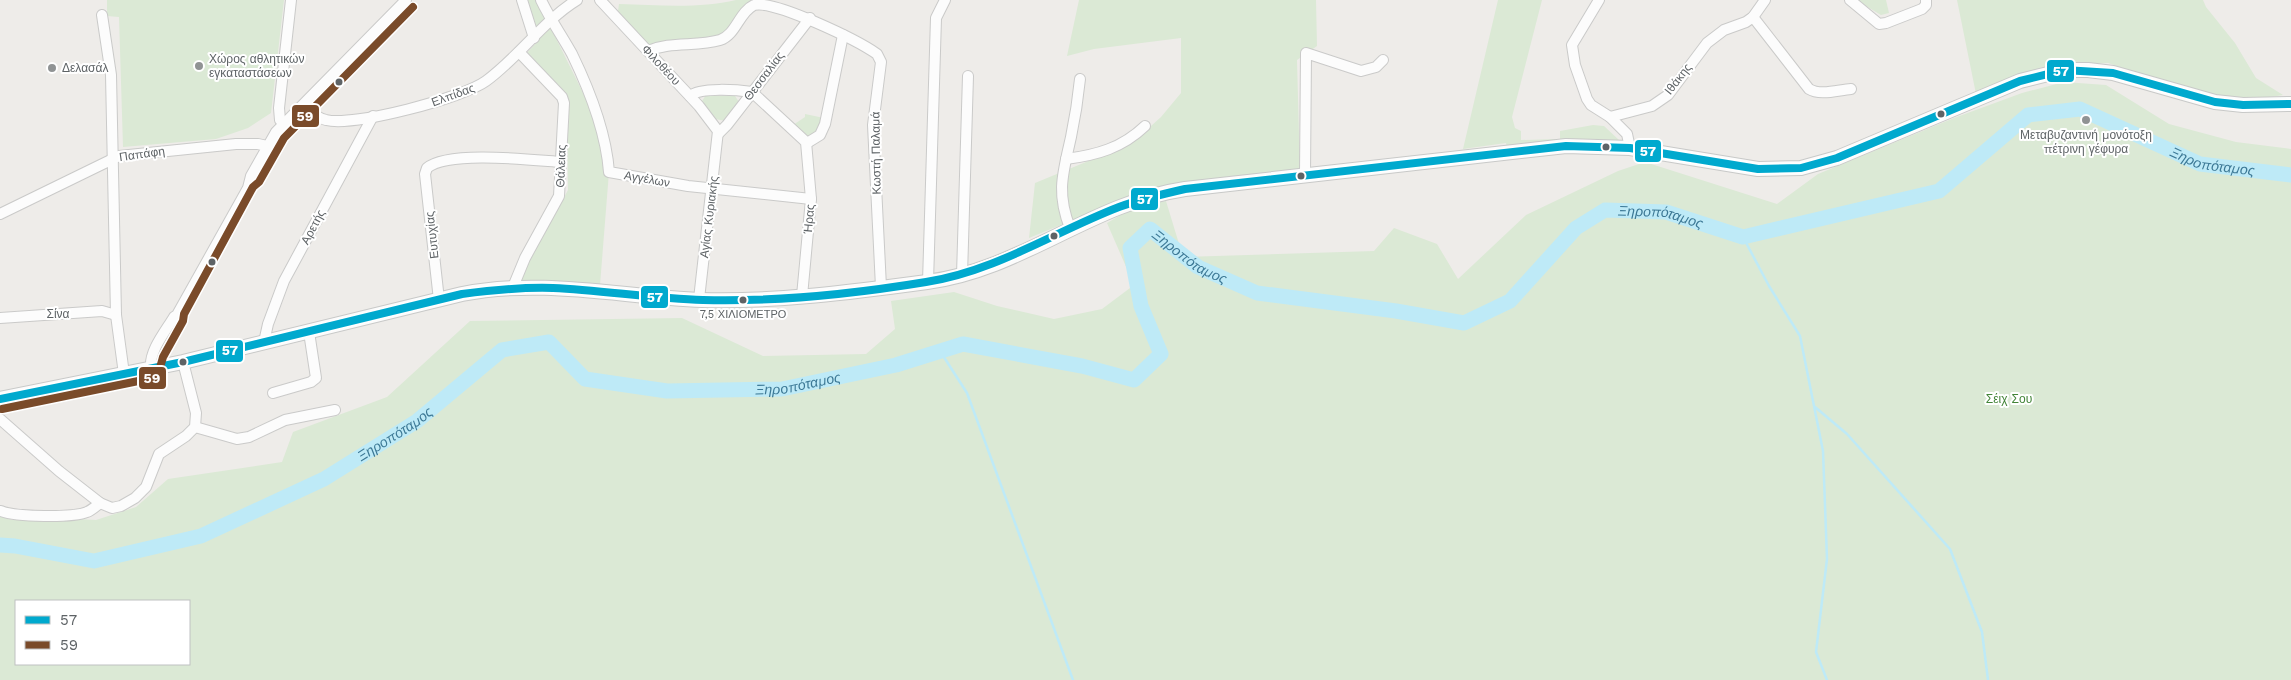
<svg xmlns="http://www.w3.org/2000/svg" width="2291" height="680" viewBox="0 0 2291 680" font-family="'Work Sans',sans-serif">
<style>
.green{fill:#dbe9d5;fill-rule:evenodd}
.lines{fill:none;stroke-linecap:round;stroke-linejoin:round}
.stream{stroke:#beeaf7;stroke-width:2.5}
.river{stroke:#beeaf7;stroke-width:15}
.minor-casing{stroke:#cacac9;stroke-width:12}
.secondary-casing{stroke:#c8c9c8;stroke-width:16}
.minor{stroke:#fcfcfc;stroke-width:10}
.secondary{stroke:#fcfcfc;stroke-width:14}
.bus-1-casing{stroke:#fff;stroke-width:11}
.bus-2-casing{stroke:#fff;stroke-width:11}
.bus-1{stroke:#00a9ce;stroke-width:8}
.bus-2{stroke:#7a4b2a;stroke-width:8}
.poi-dot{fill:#909394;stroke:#fff;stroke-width:2}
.bus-dot{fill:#5e6366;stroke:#fff;stroke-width:2}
.labels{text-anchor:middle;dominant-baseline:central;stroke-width:4;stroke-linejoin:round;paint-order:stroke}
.bus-label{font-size:11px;fill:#5e6366;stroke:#fff}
.poi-label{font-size:12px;fill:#5e6366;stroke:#fff;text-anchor:start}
.street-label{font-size:12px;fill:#5e6366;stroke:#fff}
.park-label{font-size:12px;fill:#428438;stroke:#fff}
.water-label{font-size:14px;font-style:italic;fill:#3c7895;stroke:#fff}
.line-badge{stroke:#fff;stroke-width:2}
.badge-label{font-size:14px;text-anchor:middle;font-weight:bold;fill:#fff}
</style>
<rect width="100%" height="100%" fill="#eeece9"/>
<g class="green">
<polygon points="107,0 284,0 271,113 248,128 216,139 123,147 119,17 107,16"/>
<polygon points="525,0 537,0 592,111 609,172 600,285 518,282 568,190 567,106 525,55 537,42"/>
<path d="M736 0H757L722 35 649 45 618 11 619 4C657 5 699 9 736 0Z"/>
<polygon points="1079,0 1316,0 1317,46 1297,60 1300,172 1151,188 1029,238 1035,183 1132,143 1161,117 1181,93 1181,38 1094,49 1067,56"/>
<polygon points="1498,0 1542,0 1512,117 1515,128 1521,131 1521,140 1560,139 1560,131 1593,125 1604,126 1619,140 1619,143 1507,148 1506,143 1463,149"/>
<polygon points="1856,0 1886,0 1889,13 1881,15"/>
<polygon points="1957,0 2203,0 2206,7 2235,43 2256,78 2283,95 2246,101 2176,86 2108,63 2042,67 1976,94"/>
<path d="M2064 82 2106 85 2169 124 2236 142 2291 149V680H0V515L12 520 61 518 96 520 136 507 168 479 282 462 293 432 387 397 470 321 682 318 763 356 866 354 895 329 891 301 954 292 997 306 1054 319 1102 309 1134 285 1107 223 1133 208 1166 201 1183 257 1374 251 1394 228 1437 244 1458 279 1526 215 1618 171 1645 162 1777 204 1818 174 1954 118 2022 93ZM16 601H189V664H16Z"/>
<polygon points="706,95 735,96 739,102 726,121 715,119 702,101"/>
<polygon points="805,114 824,118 821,131 806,137 793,125 805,117"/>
</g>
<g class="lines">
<g class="stream">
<polyline points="1743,237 1769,286 1800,336 1823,451 1827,559 1816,652 1827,680"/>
<polyline points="940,351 967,393 1073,680"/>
<polyline points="1815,407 1847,434 1950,549 1982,632 1988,680"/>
</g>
<path class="river" id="s1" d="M0 545 15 546 94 561 201 536 324 479 417 421 502 350 549 342 585 379 667 391 782 389 896 365 963 344 1082 366 1134 380 1161 354 1141 306 1130 248 1150 229 1198 267 1257 293 1396 311 1464 323 1510 301 1576 228 1605 210 1666 212 1743 237 1939 191 2028 115 2080 109 2200 164 2291 175"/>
<defs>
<g id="minor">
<polyline points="522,0 534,38"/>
<path d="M541 0C550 19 562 36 572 54 590 91 606 131 609 172L688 186 811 199"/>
<polyline points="600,0 699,106 718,131 699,299"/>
<polyline points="1599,0 1572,45 1575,65 1587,99 1591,105 1610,117"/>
<polyline points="1850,0 1879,24 1886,23 1922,9 1926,5 1926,0"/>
<polyline points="102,15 111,75 116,315 124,374"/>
<path d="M1753 17 1809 89C1820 96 1838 90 1851 89"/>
<path d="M648 51C671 41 696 47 720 40 736 35 739 12 754 5 775 0 857 40 877 54L881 62 873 125 881 287"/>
<path d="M690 96C700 87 738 90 752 92L806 142 811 199 802 296"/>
<path d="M303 106C310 112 317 118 326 120 353 127 463 98 486 81 518 58 544 20 577 0"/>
<polyline points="284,125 280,120 279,108 291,0"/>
<polyline points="718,134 727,125 810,18"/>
<polyline points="807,143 820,135 825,124 843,35"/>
<polyline points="1630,148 1627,134 1610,117 1652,106 1668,95 1707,43 1724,30 1746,22 1753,17 1765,0"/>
<path d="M1066 159C1097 155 1122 148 1145 126"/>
<polyline points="1305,174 1306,53 1361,71 1376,67 1383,60"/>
<polyline points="0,214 119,156 236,144 258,144 267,146"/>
<path d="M1070 228C1056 192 1063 173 1071 137 1075 118 1078 99 1080 79"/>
<polyline points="962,275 968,76"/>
<polyline points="928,282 936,18 945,0"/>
<polyline points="513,287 525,258 559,196 564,103 562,97 519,52"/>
<path d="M439 300 425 174 427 168C448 150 533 160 561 162"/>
<polyline points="0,318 102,311 116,315"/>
<polyline points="264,342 268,324 284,281 373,116"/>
<path d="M151 368C149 351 165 332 174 317L177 315 248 188 251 176 276 132 406 0"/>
<polyline points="273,393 311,382 316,378 309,332"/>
<polyline points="0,419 59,471 100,503 112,508 121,506 135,498 146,487 159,454 186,436 195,427 196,413 183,362"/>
<polyline points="195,427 237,439 249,437 285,420 335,410"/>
<path d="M1 511C15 517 73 518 87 512 92 510 96 506 100 503"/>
</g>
<path id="secondary" d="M0 399 183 362 462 294C543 278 621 297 702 300 777 302 853 292 927 282 1021 270 1091 203 1185 189L1566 146 1630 148 1758 169 1801 168 1837 158 2020 81 2064 70H2088L2113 73 2215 102 2243 105 2291 104"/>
</defs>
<use href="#minor" class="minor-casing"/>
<use href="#secondary" class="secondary-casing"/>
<use href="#minor" class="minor"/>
<use href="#secondary" class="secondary"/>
<defs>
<path id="bus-1" d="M0 399 183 362 462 294C492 290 522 287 553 288 603 290 653 299 703 300 778 302 853 294 926 282 996 271 1054 232 1119 207 1141 199 1163 194 1185 189L1566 146 1630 148 1758 169 1801 168 1837 158 2020 81 2064 70 2113 73 2215 102 2243 105 2291 104"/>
<polyline id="bus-2" points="2,409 153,378 158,375 163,357 183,321 184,314 253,187 259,182 284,138 413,7"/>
</defs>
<use href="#bus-1" class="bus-1-casing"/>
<use href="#bus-2" class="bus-2-casing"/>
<use href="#bus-1" class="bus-1"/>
<use href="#bus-2" class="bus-2"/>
</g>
<g class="poi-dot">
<circle cx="199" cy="66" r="5"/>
<circle cx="52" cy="68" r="5"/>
<circle cx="2086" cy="120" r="5"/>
</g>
<g class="bus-dot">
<circle cx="339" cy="82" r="4.5"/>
<circle cx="1941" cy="114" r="4.5"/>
<circle cx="1606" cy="147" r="4.5"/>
<circle cx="1301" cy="176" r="4.5"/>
<circle cx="1054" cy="236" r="4.5"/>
<circle cx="212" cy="262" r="4.5"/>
<circle cx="743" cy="300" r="4.5"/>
<circle cx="183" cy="362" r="4.5"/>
</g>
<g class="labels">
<g class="bus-label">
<text x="743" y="314">7,5 ΧΙΛΙΟΜΕΤΡΟ</text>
</g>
<g class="poi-label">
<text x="209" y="59">Χώρος αθλητικών<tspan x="209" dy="14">εγκαταστάσεων</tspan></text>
<text x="62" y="68">Δελασάλ</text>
<text x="2086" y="135" text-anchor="middle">Μεταβυζαντινή μονότοξη<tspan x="2086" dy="14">πέτρινη γέφυρα</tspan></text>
</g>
<g class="street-label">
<text transform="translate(661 65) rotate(47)">Φιλοθέου</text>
<text transform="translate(764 76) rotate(-53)">Θεσσαλίας</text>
<text transform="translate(1678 79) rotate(-52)">Ιθάκης</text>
<text transform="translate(453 95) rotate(-20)">Ελπίδας</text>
<text transform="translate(876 153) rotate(-91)">Κωστή Παλαμά</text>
<text transform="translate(142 154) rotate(-8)">Παπάφη</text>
<text transform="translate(561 166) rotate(-88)">Θάλειας</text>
<text transform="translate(647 179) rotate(10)">Αγγέλων</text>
<text transform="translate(709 217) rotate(-83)">Αγίας Κυριακής</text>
<text transform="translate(809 219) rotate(-85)">Ήρας</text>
<text transform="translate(313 227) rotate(-62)">Αρετής</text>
<text transform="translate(432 235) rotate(-96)">Ευτυχίας</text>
<text x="58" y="314">Σίνα</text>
</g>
<g class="park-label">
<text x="2009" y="399">Σέιχ Σου</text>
</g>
<g class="water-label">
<text stroke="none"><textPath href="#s1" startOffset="2571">Ξηροπόταμος</textPath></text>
<text stroke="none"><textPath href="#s1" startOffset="1971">Ξηροπόταμος</textPath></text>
<text stroke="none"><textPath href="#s1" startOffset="1445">Ξηροπόταμος</textPath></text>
<text stroke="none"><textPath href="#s1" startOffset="875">Ξηροπόταμος</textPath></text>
<text stroke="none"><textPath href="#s1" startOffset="425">Ξηροπόταμος</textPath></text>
</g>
</g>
<g class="line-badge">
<rect x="2046" y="59" width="29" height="24" rx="5" fill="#00a9ce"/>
<rect x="291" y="104" width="29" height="24" rx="5" fill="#7a4b2a"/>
<rect x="1634" y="139" width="28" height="24" rx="5" fill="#00a9ce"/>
<rect x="1130" y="187" width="29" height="24" rx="5" fill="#00a9ce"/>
<rect x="640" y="285" width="29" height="24" rx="5" fill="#00a9ce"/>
<rect x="215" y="339" width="29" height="24" rx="5" fill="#00a9ce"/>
<rect x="138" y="366" width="29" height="24" rx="5" fill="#7a4b2a"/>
</g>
<g class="badge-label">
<text x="2061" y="76">57</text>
<text x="305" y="121">59</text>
<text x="1648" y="156">57</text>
<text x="1145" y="204">57</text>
<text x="655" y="302">57</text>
<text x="230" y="355">57</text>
<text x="152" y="383">59</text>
</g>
<rect x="15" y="600" width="175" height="65" fill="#ffffff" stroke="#bfc1c2"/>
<rect x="25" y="616" width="25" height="8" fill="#00a9ce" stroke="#bfc1c2"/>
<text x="60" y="625" font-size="15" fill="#5e6366">57</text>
<rect x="25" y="641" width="25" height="8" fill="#7a4b2a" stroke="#bfc1c2"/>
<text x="60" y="650" font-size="15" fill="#5e6366">59</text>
</svg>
